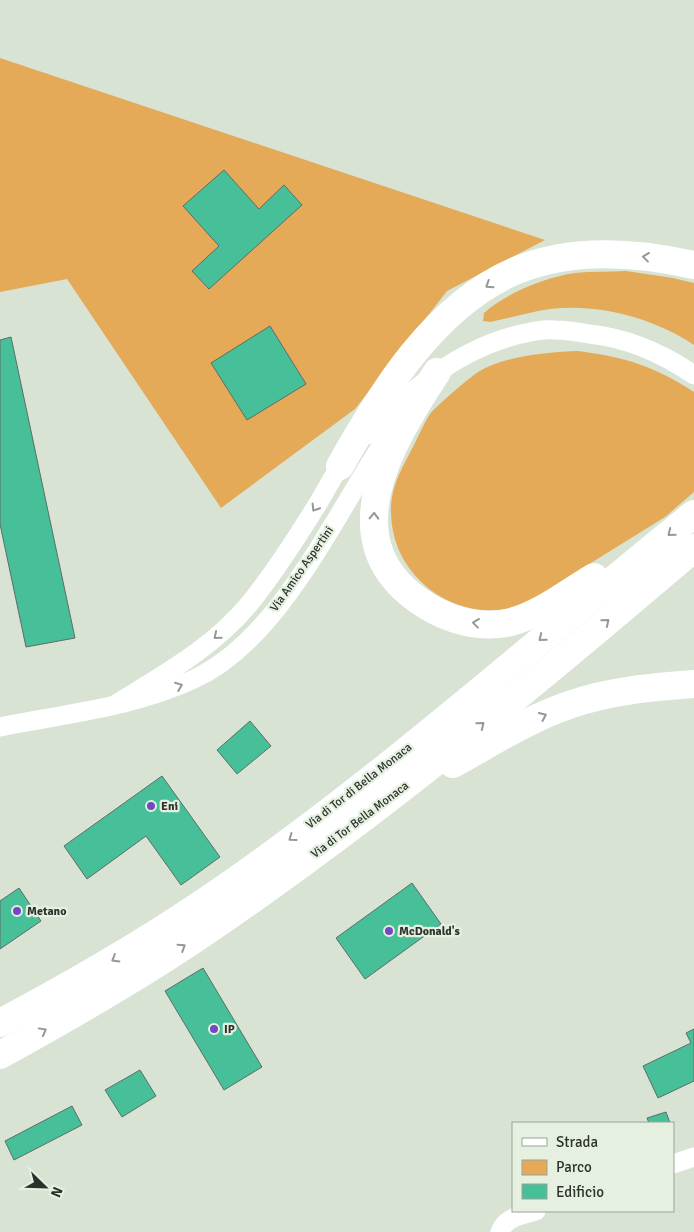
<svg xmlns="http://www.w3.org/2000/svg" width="694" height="1232" viewBox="0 0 694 1232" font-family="Signika,sans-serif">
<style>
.green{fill:#e4aa58}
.building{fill:#47bf99;stroke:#5c6e67}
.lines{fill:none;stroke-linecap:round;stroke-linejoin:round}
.street{stroke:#fff;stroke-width:19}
.primary{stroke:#fff;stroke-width:28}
.oneway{stroke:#969895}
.poi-dot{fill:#714ac3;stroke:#e5f0e1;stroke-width:2}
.labels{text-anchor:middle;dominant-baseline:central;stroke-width:4.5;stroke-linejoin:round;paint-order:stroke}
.street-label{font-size:12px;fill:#2d312b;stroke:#e5f0e1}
.poi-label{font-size:12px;font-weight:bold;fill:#2d312b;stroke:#e5f0e1;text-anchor:start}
</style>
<rect width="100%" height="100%" fill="#d8e3d4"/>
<g class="green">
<polygon points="0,58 545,240 447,291 355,409 221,508 67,279 0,292"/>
<path d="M626 271 673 278 694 283V345C654 318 598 303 550 309 530 312 510 318 490 322L483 321 484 313C506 293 546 277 575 273 592 271 609 272 626 271Z"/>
<path d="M578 351C625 357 654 366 694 392V492L665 517 557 584C543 595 527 604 510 608 458 620 403 583 393 531 386 494 398 476 414 445 419 435 424 423 430 414 435 407 470 377 478 372 504 356 548 352 578 351Z"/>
</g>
<g class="building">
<polygon points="224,170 259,209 284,185 302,205 209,289 192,271 219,246 183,206"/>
<polygon points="270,326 306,384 247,420 211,363"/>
<polygon points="11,337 75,638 26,647 0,524 0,340"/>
<polygon points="250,721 271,746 237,774 217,750"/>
<polygon points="162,776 220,857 181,885 146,836 87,879 64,846"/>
<polygon points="412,883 441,924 365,979 336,938"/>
<polygon points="19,888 41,921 0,949 0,901"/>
<polygon points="203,968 262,1067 224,1090 165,991"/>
<polygon points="694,1029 694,1081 658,1098 643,1066 691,1043 686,1033"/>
<polygon points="140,1070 156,1096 122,1117 105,1090"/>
<polygon points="72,1106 82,1125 14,1160 5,1141"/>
<polygon points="666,1112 670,1123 649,1123 647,1118"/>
</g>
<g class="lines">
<g class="street">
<path d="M367 435C409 390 458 350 517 335 530 332 542 329 555 330 566 330 578 332 589 334 627 338 662 353 694 375"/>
<path d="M116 704C163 675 214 647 250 603 274 573 296 539 317 505 327 489 335 471 347 457"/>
<path d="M0 727C63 714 135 707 194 679 280 640 336 512 387 437"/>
<polyline points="673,1164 694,1157"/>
<path d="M500 1232C505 1217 523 1215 536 1211"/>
</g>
<g class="primary">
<path d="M437 372C389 445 328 545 427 606 452 621 482 629 511 622 541 614 567 593 594 577"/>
<path d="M340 466C381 393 434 306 515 271 571 247 636 252 694 265"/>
<path d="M453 764C491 743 528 719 569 705 608 691 653 687 694 684"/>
<path d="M0 1023C66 988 131 951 194 909 369 792 530 646 694 514"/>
<path d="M0 1055C71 1016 141 976 208 930 378 814 537 682 694 548"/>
</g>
</g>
<defs><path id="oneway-chevron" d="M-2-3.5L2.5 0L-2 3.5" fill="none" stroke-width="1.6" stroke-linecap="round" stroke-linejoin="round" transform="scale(1.25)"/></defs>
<g class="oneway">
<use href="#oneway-chevron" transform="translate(646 257) rotate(-173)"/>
<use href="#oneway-chevron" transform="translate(489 285) rotate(147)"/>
<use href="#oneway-chevron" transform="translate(315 508) rotate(122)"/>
<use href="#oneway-chevron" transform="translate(374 516) rotate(-88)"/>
<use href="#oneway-chevron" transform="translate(671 533) rotate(141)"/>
<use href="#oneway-chevron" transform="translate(606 622) rotate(-40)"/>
<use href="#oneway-chevron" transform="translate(476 623) rotate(-173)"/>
<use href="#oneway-chevron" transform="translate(217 636) rotate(140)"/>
<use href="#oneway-chevron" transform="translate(542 638) rotate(141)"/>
<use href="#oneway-chevron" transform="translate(179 686) rotate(-21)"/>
<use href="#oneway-chevron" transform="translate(543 716) rotate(-24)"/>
<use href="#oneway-chevron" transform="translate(481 725) rotate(-39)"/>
<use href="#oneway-chevron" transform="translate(292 838) rotate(144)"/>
<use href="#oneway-chevron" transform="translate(182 947) rotate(-33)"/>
<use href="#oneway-chevron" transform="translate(115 959) rotate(149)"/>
<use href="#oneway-chevron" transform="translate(43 1031) rotate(-29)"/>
</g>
<g class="poi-dot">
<circle cx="151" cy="806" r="5"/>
<circle cx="17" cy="911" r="5"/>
<circle cx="389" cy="931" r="5"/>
<circle cx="214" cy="1029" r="5"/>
</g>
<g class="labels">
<g class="street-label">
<text transform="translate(302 569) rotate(-55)">Via Amico Aspertini</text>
<text transform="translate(359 786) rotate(-38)">Via di Tor di Bella Monaca</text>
<text transform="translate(360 820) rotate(-37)">Via di Tor Bella Monaca</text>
</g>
<g class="poi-label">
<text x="161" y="806">Eni</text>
<text x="27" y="911">Metano</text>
<text x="399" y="931">McDonald's</text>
<text x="224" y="1029">IP</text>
</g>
</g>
<rect x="512" y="1122" width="162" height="90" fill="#e5f0e1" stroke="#9ba498"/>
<rect x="522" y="1138" width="25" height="8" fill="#ffffff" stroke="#9ba498"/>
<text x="556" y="1147" font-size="15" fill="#2d312b">Strada</text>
<rect x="522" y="1160" width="25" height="15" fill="#e4aa58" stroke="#9ba498"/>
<text x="556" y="1172" font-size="15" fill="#2d312b">Parco</text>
<rect x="522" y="1184" width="25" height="15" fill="#47bf99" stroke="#9ba498"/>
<text x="556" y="1197" font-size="15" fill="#2d312b">Edificio</text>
<g transform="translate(45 1187) rotate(113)" stroke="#e5f0e1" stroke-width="4" paint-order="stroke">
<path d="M0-4L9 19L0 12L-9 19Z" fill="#2d312b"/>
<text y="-8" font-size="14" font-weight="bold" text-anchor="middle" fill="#2d312b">N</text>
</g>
</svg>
